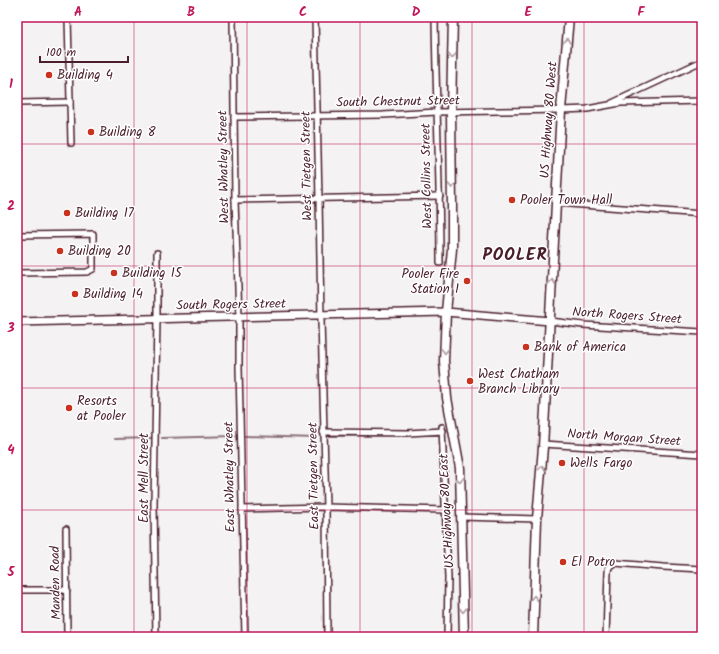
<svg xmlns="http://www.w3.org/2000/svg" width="719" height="654" viewBox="0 0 719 654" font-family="Kalam,sans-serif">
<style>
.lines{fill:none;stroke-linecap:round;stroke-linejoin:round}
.stream{stroke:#8d727a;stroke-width:2}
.street-casing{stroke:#4a1f2b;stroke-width:8}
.secondary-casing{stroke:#4a1f2b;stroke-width:10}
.primary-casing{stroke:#4a1f2b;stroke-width:11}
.street{stroke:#fff;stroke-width:5}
.secondary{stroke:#fff;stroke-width:7}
.primary{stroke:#fff;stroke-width:8}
.oneway{stroke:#ae9aa0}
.grid{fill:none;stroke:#c2185b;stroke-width:1;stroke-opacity:0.55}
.poi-dot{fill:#c8321e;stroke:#fff;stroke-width:1.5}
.labels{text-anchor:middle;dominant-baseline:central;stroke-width:3;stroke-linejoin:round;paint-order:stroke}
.poi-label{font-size:13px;fill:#4a1f2b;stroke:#fff;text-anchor:start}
.street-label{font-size:13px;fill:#4a1f2b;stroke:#fff}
.district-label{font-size:17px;font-weight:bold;letter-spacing:1px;fill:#4a1f2b;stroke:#fff}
.neatline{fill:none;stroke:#c2185b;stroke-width:1.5}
.grid-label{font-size:13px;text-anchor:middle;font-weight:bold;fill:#c2185b}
</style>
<rect width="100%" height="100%" fill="#f4f2f2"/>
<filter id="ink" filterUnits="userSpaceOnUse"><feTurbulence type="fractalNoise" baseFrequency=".025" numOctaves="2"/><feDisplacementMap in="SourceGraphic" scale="8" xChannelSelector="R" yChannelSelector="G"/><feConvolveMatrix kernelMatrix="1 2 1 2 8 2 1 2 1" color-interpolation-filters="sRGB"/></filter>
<g filter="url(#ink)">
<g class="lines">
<g class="stream">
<polyline points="416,435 439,435"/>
<polyline points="245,436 316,438"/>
<polyline points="328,436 392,435"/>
<polyline points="162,438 235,436"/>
<polyline points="115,439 152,438"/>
</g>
<defs>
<g id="street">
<polyline points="68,17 71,143"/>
<polyline points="233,17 235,200 239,317 239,368 245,637"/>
<polyline points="315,17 319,199 321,320 326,507 327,637"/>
<path d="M435 17C436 99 440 181 440 263"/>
<polyline points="17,103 70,102"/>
<polyline points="612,103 702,61"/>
<polyline points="234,117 383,115 437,112 561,110 587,109 620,103 702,101"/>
<polyline points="235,200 440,196"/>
<polyline points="556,203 702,214"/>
<polyline points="17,235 93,234 93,269 87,272 17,273"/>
<polyline points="550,321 583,325 702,332"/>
<polyline points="442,427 448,578 447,637"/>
<polyline points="323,432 408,433 443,431"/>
<polyline points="543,444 702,454"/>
<polyline points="242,509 326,507 446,510"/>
<polyline points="461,517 537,519"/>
<polyline points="66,529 67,637"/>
<polyline points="17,590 67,590"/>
<polyline points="156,637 154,505 157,318 157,253"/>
<path d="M606 637 608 572C608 567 611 564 615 563L663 567 702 569"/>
</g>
<polyline id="secondary" points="17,322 446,312 550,321"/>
<g id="primary">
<polyline points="453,17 451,112 452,207 452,249 446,312 444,361 447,398 460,468 464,637"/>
<polyline points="533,637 537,519 543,447 561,110 569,17"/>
</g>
</defs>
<use href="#street" class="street-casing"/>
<use href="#secondary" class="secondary-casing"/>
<use href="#primary" class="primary-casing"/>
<use href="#street" class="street"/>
<use href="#secondary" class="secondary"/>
<use href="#primary" class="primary"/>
</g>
<defs><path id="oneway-chevron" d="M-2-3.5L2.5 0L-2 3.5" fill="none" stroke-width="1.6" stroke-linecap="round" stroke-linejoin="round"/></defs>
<g class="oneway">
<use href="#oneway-chevron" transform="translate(567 41) rotate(-85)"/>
<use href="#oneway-chevron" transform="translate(452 56) rotate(91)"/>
<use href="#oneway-chevron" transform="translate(452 186) rotate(89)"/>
<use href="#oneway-chevron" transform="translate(552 282) rotate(-87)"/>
<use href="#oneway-chevron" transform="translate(445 351) rotate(92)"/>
<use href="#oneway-chevron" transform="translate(542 468) rotate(-85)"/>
<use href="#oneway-chevron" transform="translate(460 480) rotate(88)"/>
<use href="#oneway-chevron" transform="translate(534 598) rotate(-87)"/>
<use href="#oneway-chevron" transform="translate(463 610) rotate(89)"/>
</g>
</g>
<path class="grid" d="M134 17V637M247 17V637M360 17V637M472 17V637M584 17V637M17 144H702M17 266H702M17 388H702M17 510H702"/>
<g class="poi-dot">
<circle cx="49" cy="75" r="4"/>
<circle cx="91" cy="132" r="4"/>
<circle cx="512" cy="200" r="4"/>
<circle cx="67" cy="213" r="4"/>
<circle cx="60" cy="251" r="4"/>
<circle cx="114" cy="273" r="4"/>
<circle cx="467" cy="281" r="4"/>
<circle cx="75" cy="294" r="4"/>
<circle cx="526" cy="347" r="4"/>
<circle cx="470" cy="381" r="4"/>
<circle cx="69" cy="408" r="4"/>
<circle cx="562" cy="463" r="4"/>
<circle cx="563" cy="562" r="4"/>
</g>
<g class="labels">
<g class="poi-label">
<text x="57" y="75">Building 4</text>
<text x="99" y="132">Building 8</text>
<text x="520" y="200">Pooler Town Hall</text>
<text x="75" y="213">Building 17</text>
<text x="68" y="251">Building 20</text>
<text x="122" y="273">Building 15</text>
<text x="459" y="274" text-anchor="end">Pooler Fire<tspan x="459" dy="15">Station 1</tspan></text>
<text x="83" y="294">Building 14</text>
<text x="534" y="347">Bank of America</text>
<text x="478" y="374">West Chatham<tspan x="478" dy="15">Branch Library</tspan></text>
<text x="77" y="401">Resorts<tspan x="77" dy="15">at Pooler</tspan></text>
<text x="570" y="463">Wells Fargo</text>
<text x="571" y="562">El Potro</text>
</g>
<g class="street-label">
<text transform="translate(398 102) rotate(-1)">South Chestnut Street</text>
<text transform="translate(549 120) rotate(-86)">US Highway 80 West</text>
<text transform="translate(307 166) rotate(-91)">West Tietgen Street</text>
<text transform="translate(224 167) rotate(-91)">West Whatley Street</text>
<text transform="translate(427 176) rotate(-91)">West Collins Street</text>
<text transform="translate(231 305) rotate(-1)">South Rogers Street</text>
<text transform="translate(627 316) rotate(4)">North Rogers Street</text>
<text transform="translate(624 438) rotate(4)">North Morgan Street</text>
<text transform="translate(314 476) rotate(-91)">East Tietgen Street</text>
<text transform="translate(230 477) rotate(-91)">East Whatley Street</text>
<text transform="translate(144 478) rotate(-90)">East Mell Street</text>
<text transform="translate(447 511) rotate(-93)">US Highway 80 East</text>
<text transform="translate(56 583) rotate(-91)">Manden Road</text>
</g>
<g class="district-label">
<text x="515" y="255">POOLER</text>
</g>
</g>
<rect width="719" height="654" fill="none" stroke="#fff" stroke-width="44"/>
<path d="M40 56v6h88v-6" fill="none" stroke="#4a1f2b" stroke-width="2"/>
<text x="46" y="56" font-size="12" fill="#4a1f2b" stroke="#ffffff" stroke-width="3" paint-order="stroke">100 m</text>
<rect x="22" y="22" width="675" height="610" class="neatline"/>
<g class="grid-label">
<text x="78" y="16">A</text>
<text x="191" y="16">B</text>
<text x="303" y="16">C</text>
<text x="416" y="16">D</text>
<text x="528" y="16">E</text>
<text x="641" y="16">F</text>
<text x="11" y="88">1</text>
<text x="11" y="210">2</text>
<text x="11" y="332">3</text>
<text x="11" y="454">4</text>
<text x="11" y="576">5</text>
</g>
</svg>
